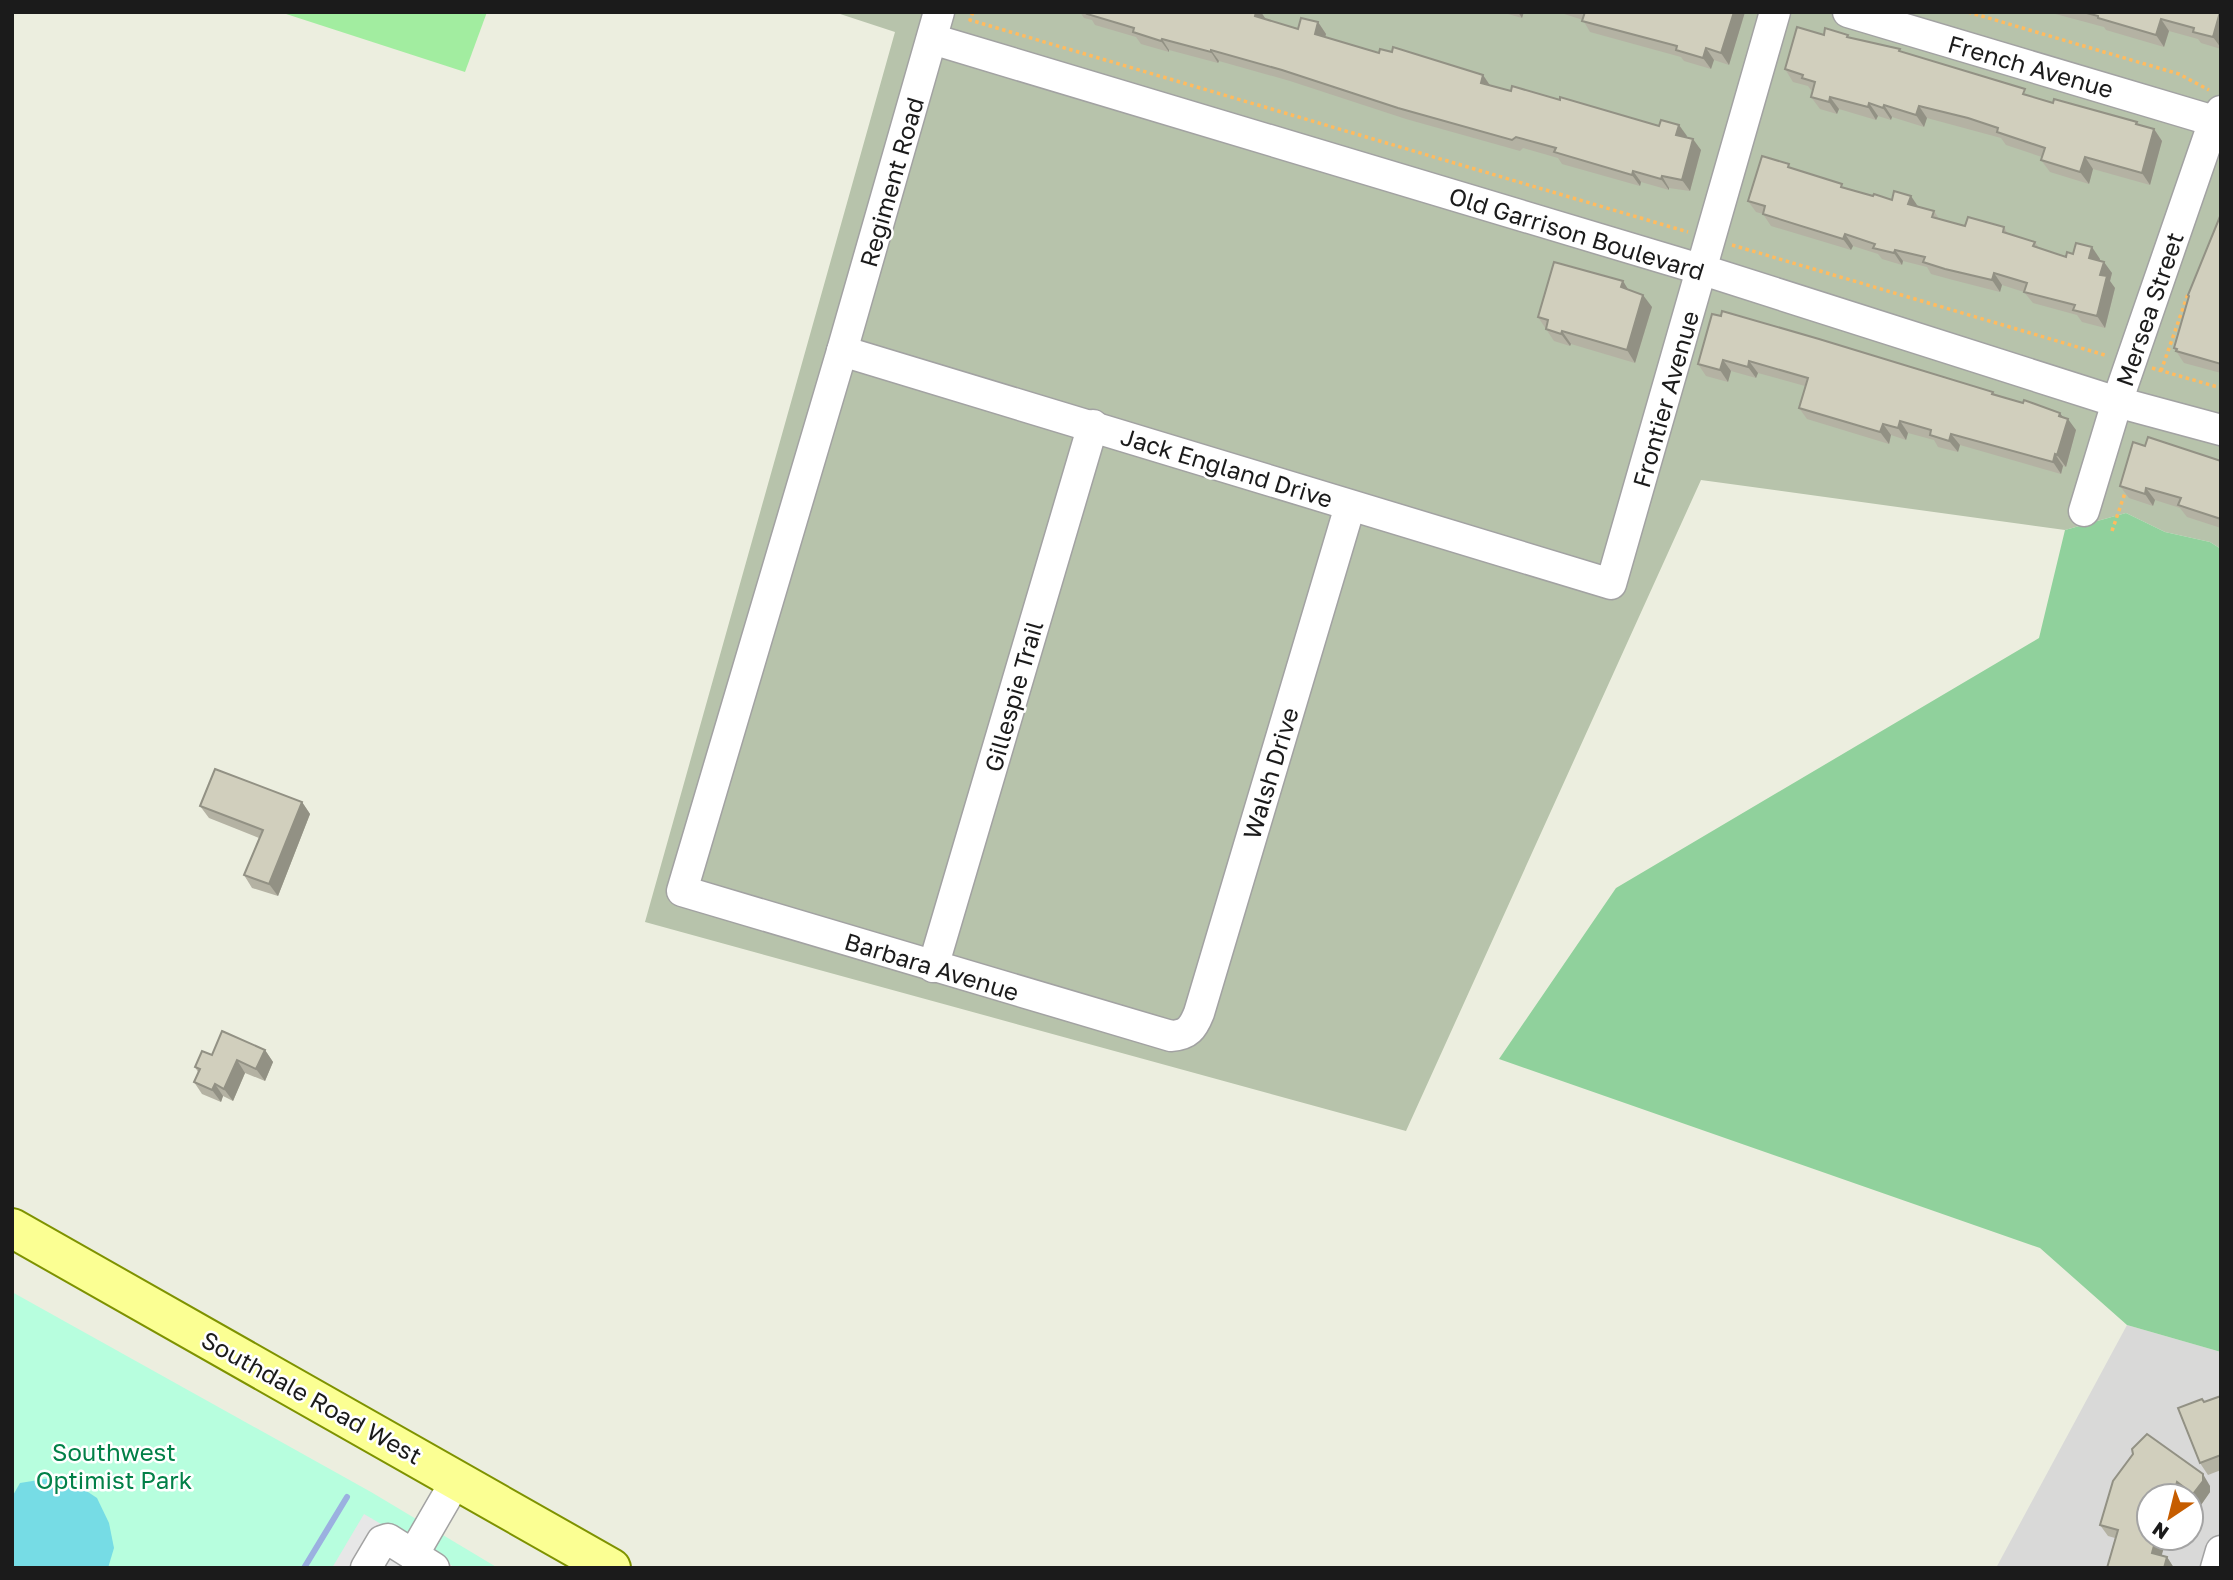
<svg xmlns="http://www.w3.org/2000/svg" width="2233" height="1580" viewBox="0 0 2233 1580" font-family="'Golos Text',sans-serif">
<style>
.residential{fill:#d9d9d8;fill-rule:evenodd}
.construction{fill:#b7c3ab}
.grass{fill:#a2eda0}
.forest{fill:#90d19c}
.park{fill:#b7fede}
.pitch{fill:#76dce5}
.parking{fill:#e7e7e7}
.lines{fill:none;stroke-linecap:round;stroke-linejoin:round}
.stream{stroke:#9bb0e0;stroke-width:6}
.minor-casing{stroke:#a2a2a2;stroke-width:33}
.major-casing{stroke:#7e9200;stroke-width:42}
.path{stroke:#ffbb5f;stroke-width:3.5;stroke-dasharray:3.5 3.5;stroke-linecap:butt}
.minor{stroke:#fff;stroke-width:30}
.major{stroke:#fbff93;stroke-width:38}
.wall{fill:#b4b2a3}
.shaded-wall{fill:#929184}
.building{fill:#d1cfbd;stroke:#929184;stroke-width:2}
.labels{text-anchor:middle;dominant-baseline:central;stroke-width:5;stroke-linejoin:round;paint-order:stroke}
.street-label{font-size:24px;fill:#1b1b1b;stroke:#fff}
.park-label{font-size:24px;fill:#028048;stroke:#fff}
</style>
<rect width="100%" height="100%" fill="#eceedf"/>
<path class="residential" d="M2127 1325 2221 1352V1568H1996ZM2149 1496H2191V1538H2149Z"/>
<polygon class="construction" points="834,12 2221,12 2221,549 2210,542 2165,532 2126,513 2065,530 1701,480 1406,1131 645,922 895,32"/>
<polygon class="grass" points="280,12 487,12 465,72"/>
<polygon class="forest" points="2126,513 2165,532 2210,542 2221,549 2221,1352 2127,1325 2040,1248 1499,1059 1616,888 2039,638 2065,530"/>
<polygon class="park" points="12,1292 371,1492 498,1568 12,1568"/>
<polygon class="pitch" points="51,1478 73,1482 97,1498 109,1523 114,1548 108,1568 12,1568 12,1497 20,1483"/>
<polygon class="parking" points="364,1514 456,1568 332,1568"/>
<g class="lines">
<polyline class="stream" points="304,1568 347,1497"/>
<defs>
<g id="minor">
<path d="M939 12 842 351 682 891 1171 1036C1188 1035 1193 1028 1199 1013L1350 506"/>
<polyline points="1848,12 2214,121"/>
<polyline points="932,39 1703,270 2117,402 2221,430"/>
<polyline points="842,351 1611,584 1775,12"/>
<polyline points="2084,511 2117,402 2214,121 2221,111"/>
<polyline points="933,967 1093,425"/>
<polyline points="413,1555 457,1479"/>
<polyline points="366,1568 382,1541 388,1539 434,1568"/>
<polyline points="2216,1568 2221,1551"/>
</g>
<polyline id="major" points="12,1228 611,1568"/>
</defs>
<use href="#minor" class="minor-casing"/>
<use href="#major" class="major-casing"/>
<g class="path">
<polyline points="973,12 970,20 1688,232"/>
<polyline points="1968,12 2179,74 2209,90"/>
<polyline points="1732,245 2108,356"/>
<polyline points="2152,368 2221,388"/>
<polyline points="2161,371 2188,294"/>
<polyline points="2112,531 2126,490"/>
</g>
<use href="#minor" class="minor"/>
<use href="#major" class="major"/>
</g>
<g class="wall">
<polygon points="1080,12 1261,12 1265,19 1298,29 1318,22 1326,34 1325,37 1379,53 1483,75 1490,85 1511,91 1560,100 1659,126 1679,125 1686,137 1701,150 1690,191 1669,188 1669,190 1641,182 1640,186 1562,164 1558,158 1523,148 1520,151 1406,119 1290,81 1219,61 1218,63 1169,50 1169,52 1141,44 1136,37 1095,25 1092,20 1084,18"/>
<polygon points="1501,12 1524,12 1522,18"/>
<polygon points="1558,12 1745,12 1729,65 1714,60 1711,69 1684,61 1681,57 1590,32 1583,20"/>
<polygon points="2048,12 2221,12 2221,49 2201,43 2198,39 2169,31 2164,47 2106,30 2104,27"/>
<polygon points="1824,35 1850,38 1902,52 2030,96 2053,103 2137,122 2139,125 2154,129 2162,141 2150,185 2093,169 2089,184 2050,172 2041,160 2042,157 2006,145 2001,138 1927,118 1924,127 1892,117 1891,120 1878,116 1876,120 1839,109 1837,114 1820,109 1811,97 1813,90 1811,90 1808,86 1793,82 1785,69"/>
<polygon points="1791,168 1845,188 1934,211 1939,219 1965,226 2004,227 2008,234 2035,242 2039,248 2066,257 2100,259 2100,261 2112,273 2110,281 2115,288 2105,328 2082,322 2077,315 2033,303 2024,292 2002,285 2000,292 1953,280 1931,274 1927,267 1903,261 1902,265 1882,259 1878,254 1853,246 1851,250 1771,226 1763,214 1756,212 1748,201"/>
<polygon points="2221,214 2221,373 2184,363 2174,348 2189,297 2188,295"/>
<polygon points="1623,281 1628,290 1652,307 1635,363 1571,344 1570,346 1554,341 1538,317"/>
<polygon points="1712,314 1993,392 1995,394 2063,417 2076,430 2066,467 2063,466 2061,474 1960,445 1958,452 1938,447 1934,440 1908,433 1906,440 1891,435 1889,444 1807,419 1799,408 1805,386 1758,373 1756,378 1731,371 1728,382 1706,376 1698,364"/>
<polygon points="2145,446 2221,461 2221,528 2187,517 2180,508 2155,500 2153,506 2129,498 2120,486"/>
<polygon points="302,802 310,814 278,896 252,888 244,875 259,838 209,818 200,806"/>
<polygon points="265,1050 273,1062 265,1081 245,1073 233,1101 223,1096 221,1102 202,1094 194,1082 198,1072 195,1067 212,1055"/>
<polygon points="2221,1396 2221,1470 2208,1475 2200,1463 2202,1399 2205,1402"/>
<polygon points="2133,1454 2210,1486 2210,1492 2201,1505 2191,1498 2191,1496 2188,1496 2185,1493 2184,1496 2149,1496 2162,1556 2167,1557 2174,1568 2107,1568 2115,1538 2108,1536 2100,1525"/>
</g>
<g class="shaded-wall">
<polygon points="1256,12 1261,12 1265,18 1263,27 1255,16"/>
<polygon points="1518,12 1524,12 1522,18"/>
<polygon points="1734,12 1745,12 1729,65 1721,53"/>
<polygon points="2221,12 2221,48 2213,37"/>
<polygon points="2161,19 2169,31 2164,47 2156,35"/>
<polygon points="1318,22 1326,34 1323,45 1315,34"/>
<polygon points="1162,39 1169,50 1169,52 1161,41"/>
<polygon points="1706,48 1714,60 1711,69 1703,58"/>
<polygon points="1211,50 1219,61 1218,63 1211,52"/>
<polygon points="1483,75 1491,87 1481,83"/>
<polygon points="1830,97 1839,109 1837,114 1829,102"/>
<polygon points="1869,103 1878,116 1876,120 1868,107"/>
<polygon points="1884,105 1892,117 1891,120 1883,108"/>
<polygon points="1919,106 1927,118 1924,127 1916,115"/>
<polygon points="1679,125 1687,136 1684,146 1676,135"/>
<polygon points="2154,129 2162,141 2150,185 2142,173"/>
<polygon points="1693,139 1701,150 1690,191 1682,180"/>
<polygon points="2085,157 2093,169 2089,184 2080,172"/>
<polygon points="1633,171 1641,182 1640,186 1632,175"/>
<polygon points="1662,176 1669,188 1669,190 1661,179"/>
<polygon points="1911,196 1919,208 1908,204"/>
<polygon points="1845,234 1853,246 1851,250 1843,239"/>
<polygon points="2092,247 2100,259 2097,270 2089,258"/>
<polygon points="1895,250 1903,261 1902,265 1894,253"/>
<polygon points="2104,262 2112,273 2110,281 2115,288 2105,328 2097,316 2100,275"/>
<polygon points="1994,273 2002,285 2000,292 1992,280"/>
<polygon points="1623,281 1631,294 1621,287"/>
<polygon points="1643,295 1652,307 1635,363 1627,350"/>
<polygon points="1562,331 1571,344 1570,346 1561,334"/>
<polygon points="1723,360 1731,371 1728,382 1720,370"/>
<polygon points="1749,361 1758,373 1756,378 1748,367"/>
<polygon points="2060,413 2067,423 2068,419 2076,430 2066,467 2057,455"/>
<polygon points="1900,421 1908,433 1906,440 1898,428"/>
<polygon points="1883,424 1891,435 1889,444 1880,432"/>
<polygon points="1951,434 1960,445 1958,452 1949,441"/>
<polygon points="2055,454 2063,466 2061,474 2053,462"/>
<polygon points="2146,488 2155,500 2153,506 2145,494"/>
<polygon points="302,802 310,814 278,896 269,884"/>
<polygon points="265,1050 273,1062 265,1081 256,1069"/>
<polygon points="237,1060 245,1073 233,1101 224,1089"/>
<polygon points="215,1084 223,1096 221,1102 212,1090"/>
<polygon points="2203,1474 2210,1486 2210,1492 2201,1505 2193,1494"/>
<polygon points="2177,1482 2185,1493 2184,1496 2173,1496"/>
<polygon points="2156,1538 2167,1538 2159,1564 2152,1553"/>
<polygon points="2167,1557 2174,1568 2164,1568"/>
</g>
<g class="building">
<polygon points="1088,12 1256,12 1255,16 1298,29 1301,18 1318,22 1315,34 1379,53 1380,49 1392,52 1393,47 1483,75 1481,83 1511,91 1512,86 1560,100 1560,97 1659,126 1661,120 1679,125 1676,135 1693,139 1682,180 1662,176 1661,179 1633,171 1632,175 1554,152 1556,148 1516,137 1512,140 1398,108 1282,70 1211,50 1211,52 1162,39 1161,41 1133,32 1134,28 1087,14"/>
<polygon points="1585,12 1734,12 1721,53 1706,48 1703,58 1676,50 1677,46 1582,21"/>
<polygon points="2083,12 2220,12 2213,37 2193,32 2194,28 2161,19 2156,35 2098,18 2098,16"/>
<polygon points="1797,27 1824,35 1825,28 1848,35 1847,37 1900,49 1899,51 2025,89 2023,94 2053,103 2054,99 2137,122 2136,124 2154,129 2142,173 2085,157 2080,172 2041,160 2045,148 1997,132 1998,128 1968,118 1919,106 1916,115 1884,105 1883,108 1869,103 1868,107 1830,97 1829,102 1811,97 1815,82 1802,78 1803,75 1785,69"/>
<polygon points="1762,156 1789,164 1788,167 1842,184 1841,187 1873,196 1874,194 1892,200 1894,191 1911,196 1908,204 1934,211 1932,217 1965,226 1968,217 2004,227 2003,232 2035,242 2033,246 2066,257 2067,252 2073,254 2076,243 2092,247 2089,258 2104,262 2100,275 2107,276 2097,316 2073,310 2075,305 2024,292 2027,283 1994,273 1992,280 1945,269 1923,262 1925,257 1895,250 1894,253 1873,248 1875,244 1845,234 1843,239 1763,214 1765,206 1748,201"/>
<polygon points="2221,214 2221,364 2176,351 2177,349 2174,348 2189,296 2188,295"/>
<polygon points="1554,262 1623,281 1621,287 1643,295 1627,350 1562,331 1561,334 1546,329 1548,320 1538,317"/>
<polygon points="1722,311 1819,339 1993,392 1992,394 2023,403 2024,400 2060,413 2059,416 2068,419 2057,455 2055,454 2053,462 1951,434 1949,441 1930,435 1931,430 1900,421 1898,428 1883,424 1880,432 1799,408 1808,378 1749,361 1748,367 1723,360 1720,370 1698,364 1712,314 1721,316"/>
<polygon points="2148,437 2221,461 2221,519 2178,505 2181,498 2146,488 2145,494 2120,486 2133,442 2145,446"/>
<polygon points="215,769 302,802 269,884 244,875 263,830 200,806"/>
<polygon points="222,1031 265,1050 256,1069 237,1060 224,1089 215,1084 212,1090 194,1082 200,1069 195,1067 202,1051 212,1055"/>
<polygon points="2221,1396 2221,1455 2200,1463 2178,1408 2202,1399 2204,1402"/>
<polygon points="2147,1434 2203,1474 2203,1481 2193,1494 2177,1482 2173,1496 2149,1496 2149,1538 2156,1538 2152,1553 2167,1557 2164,1568 2107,1568 2118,1530 2100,1525 2113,1481 2133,1454 2132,1449"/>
</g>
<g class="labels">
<g class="street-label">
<text transform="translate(2031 66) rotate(16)">French Avenue</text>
<text transform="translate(891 182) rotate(-74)">Regiment Road</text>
<text transform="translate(1577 233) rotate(17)">Old Garrison Boulevard</text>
<text transform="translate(2149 309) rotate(-71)">Mersea Street</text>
<text transform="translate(1665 399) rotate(-74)">Frontier Avenue</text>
<text transform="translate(1227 467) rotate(17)">Jack England Drive</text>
<text transform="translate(1013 696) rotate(-74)">Gillespie Trail</text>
<text transform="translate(1270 773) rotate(-73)">Walsh Drive</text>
<text transform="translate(932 966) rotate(17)">Barbara Avenue</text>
<text transform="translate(312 1397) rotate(29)">Southdale Road West</text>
</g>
<g class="park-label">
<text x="114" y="1451">Southwest<tspan x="114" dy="28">Optimist Park</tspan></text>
</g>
</g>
<rect width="2233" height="1580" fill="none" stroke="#1b1b1b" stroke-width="28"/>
<g transform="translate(2170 1517) rotate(215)"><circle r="33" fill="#ffffff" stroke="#a4a4a4" stroke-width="2"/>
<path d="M0-5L12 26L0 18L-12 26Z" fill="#c65d00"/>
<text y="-10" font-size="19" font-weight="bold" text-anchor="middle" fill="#1b1b1b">N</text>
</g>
</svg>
